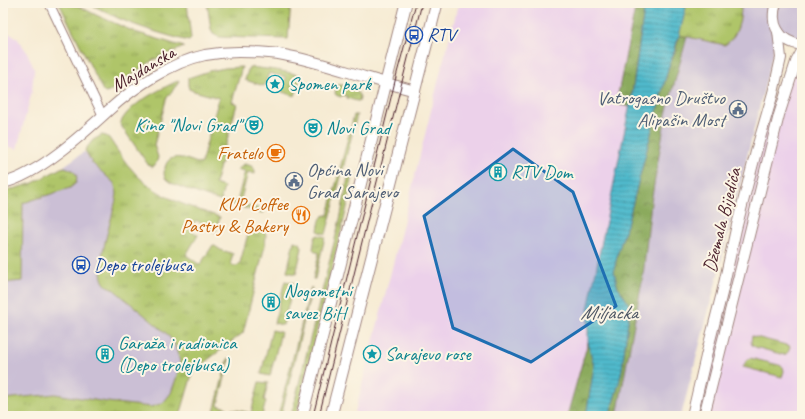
<svg xmlns="http://www.w3.org/2000/svg" width="805" height="419" viewBox="0 0 805 419" font-family="Caveat,sans-serif">
<style>
.built{fill:#ecd1ea}
.industrial{fill:#cbbfd5}
.grass{fill:url(#grass-tufts);stroke:#7c724a}
.forest{fill:url(#forest-crowns);stroke:#6a6444}
.water{fill:url(#water-rules);stroke:#4d6c7c}
.lines{fill:none;stroke-linecap:round;stroke-linejoin:round}
.minor-casing{stroke:#a0857f;stroke-width:10}
.tertiary-casing{stroke:#a0857f;stroke-width:12}
.secondary-casing{stroke:#a0857f;stroke-width:13}
.minor{stroke:#fff;stroke-width:8}
.tertiary{stroke:#fff;stroke-width:10}
.secondary{stroke:#fff;stroke-width:11}
.tram{stroke:#4a1f2b;stroke-width:1}
.marked{fill:#1f6fb2;fill-opacity:0.2;stroke:#1f6fb2;stroke-width:3;stroke-linejoin:round}
.labels{text-anchor:middle;dominant-baseline:central;stroke-width:4;stroke-linejoin:round;paint-order:stroke}
.transit-label{font-size:19px;fill:#164399;stroke:#fcf5e5;text-anchor:start}
.street-label{font-size:19px;fill:#4a1f2b;stroke:#fcf5e5}
.culture-label{font-size:19px;fill:#0d838f;stroke:#fcf5e5;text-anchor:start}
.service-label{font-size:19px;fill:#4e5e75;stroke:#fcf5e5;text-anchor:end}
.food-label{font-size:19px;fill:#c56008;stroke:#fcf5e5;text-anchor:end}
.water-label{font-size:20px;font-style:italic;fill:#4c5563;stroke:#fcf5e5}
</style>
<defs>
<pattern id="grass-tufts" width="24" height="20" patternUnits="userSpaceOnUse"><rect width="24" height="20" fill="#afc569"/><path d="M3 7l-1-3M5 7V3M7 7l1-3M15 17l-1-3M17 17v-4M19 17l1-3" fill="none" stroke="#909f57"/></pattern>
<pattern id="forest-crowns" width="20" height="18" patternUnits="userSpaceOnUse"><rect width="20" height="18" fill="#8baa5d"/><path d="M2 6a3 3 0 1 1 6 0M12 15a3 3 0 1 1 6 0" fill="none" stroke="#748a4d"/></pattern>
<pattern id="water-rules" width="6" height="5" patternUnits="userSpaceOnUse"><rect width="6" height="5" fill="#50bacc"/><path d="M0 2.5h6" fill="none" stroke="#4497a6"/></pattern>
</defs>
<rect width="100%" height="100%" fill="#fcf5e5"/>
<filter id="ink" filterUnits="userSpaceOnUse"><feTurbulence type="fractalNoise" baseFrequency=".025" numOctaves="2"/><feDisplacementMap in="SourceGraphic" scale="8" xChannelSelector="R" yChannelSelector="G"/><feConvolveMatrix kernelMatrix="1 2 1 2 8 2 1 2 1" color-interpolation-filters="sRGB"/></filter>
<filter id="wash" filterUnits="userSpaceOnUse"><feTurbulence type="fractalNoise" baseFrequency=".012" numOctaves="4" result="noise"/><feDisplacementMap in="SourceGraphic" scale="16" xChannelSelector="R" yChannelSelector="G"/><feGaussianBlur stdDeviation="0.9" result="paint"/><feColorMatrix in="noise" values="0 0 0 0 0 0 0 0 0 0 0 0 0 0 0 0 0 1.4 0 .05"/><feComposite in="paint" operator="in"/></filter>
<g filter="url(#wash)">
<rect width="100%" height="100%" fill="#f6ebd3"/>
<g class="built">
<polygon points="459,3 636,3 616,104 630,107 588,309 588,342 567,416 354,416 392,268 443,62"/>
<polygon points="3,30 17,38 27,52 34,69 32,91 17,149 3,145"/>
<polygon points="802,52 802,416 693,416 767,111"/>
</g>
<g class="industrial">
<polygon points="694,3 802,3 802,45 778,32 715,286 681,416 617,416 643,276 651,202 666,114 692,20"/>
<polygon points="84,152 85,152 92,163 114,183 117,193 102,257 108,286 113,289 166,333 174,343 180,361 177,376 171,393 163,403 151,407 107,402 55,394 3,399 3,283 22,280 23,203 70,188 64,167 61,168"/>
</g>
<g class="grass">
<polygon points="59,3 73,3 96,15 135,32 184,47 153,60 130,76 109,92 105,93 103,91"/>
<path d="M88 3H187L191 39 189 41C165 35 141 28 118 18 108 13 98 8 88 3Z"/>
<polygon points="207,3 291,3 288,39 219,37 213,34 211,29"/>
<path d="M687 3H729L741 6C741 20 738 36 725 45L679 35Z"/>
<path d="M242 67 232 102 237 104 215 184 224 187 221 198 222 199 221 201C207 197 194 192 181 187 176 185 170 183 167 180 163 177 164 172 165 168 169 149 189 161 201 164L219 98 194 91 189 89 188 85V78L209 71 225 68Z"/>
<polygon points="249,67 276,70 301,75 295,96 282,92 286,77 269,73 264,86 245,80"/>
<path d="M179 80C177 88 169 92 166 100L154 145 158 157 157 161 155 165 152 167 149 166 120 124C129 103 160 90 179 80Z"/>
<path d="M337 85C345 84 357 89 360 97L359 101H357L347 98V96L342 95 341 97 336 95 335 93Z"/>
<path d="M354 115H357L326 234 319 232 318 230C320 222 319 215 328 215Z"/>
<path d="M102 135 106 136 109 138C117 150 125 163 135 173 157 197 189 207 220 217L215 232 196 220 190 230 198 235 186 255 200 265 213 245 224 252 225 251 233 254 231 261V264L234 266H237L240 263 250 227 262 230 265 232 266 236 265 245 243 333 193 371 180 416H3V399L55 394 107 402 151 407 163 403 171 393 177 376 180 361 174 343 166 333 113 289C111 287 107 287 105 284 92 270 115 213 117 193L114 183 92 163 85 150 93 140Z"/>
<path d="M244 164C250 165 256 167 255 174L248 172 240 203 264 210 263 213 230 204 231 201 237 202 245 171 238 170 242 165Z"/>
<path d="M65 167C73 170 79 173 76 183L70 188 23 203 22 281 3 283V192L33 183 61 168Z"/>
<polygon points="349,172 352,173 347,207 296,416 291,416 341,215"/>
<polygon points="318,235 325,237 315,279 313,279 319,253 315,251 313,249 315,237"/>
<polygon points="294,241 300,243 302,248 296,274 287,272"/>
<polygon points="285,281 294,283 283,325 274,323"/>
<polygon points="311,287 312,288 281,416 278,416"/>
<polygon points="272,330 281,332 270,376 261,374"/>
<path d="M752 336 790 346C789 350 789 353 784 355L755 347 752 345 751 342Z"/>
<polygon points="230,357 218,405 227,408 225,416 213,416 227,361"/>
<path d="M750 358 779 365 783 367 784 371 782 377 743 367C745 363 746 360 750 358Z"/>
<path d="M259 382 268 383 264 400 266 401 262 416H233C231 414 231 412 232 409L251 413Z"/>
</g>
<g class="forest">
<polygon points="636,3 645,3 630,107 616,104"/>
<polygon points="679,35 687,37 666,114 651,202 643,276 617,416 609,416 619,383 622,369 630,306 617,285 614,270 618,252 627,225 668,69 675,52"/>
<polygon points="588,342 591,354 594,367 586,416 567,416"/>
</g>
<path class="water" d="M645 3H687C682 26 676 48 668 69L627 225 618 252 614 270 617 285 630 306 622 369 619 383 609 416H586L594 367 591 354 588 342V309L632 95Z"/>
</g>
<g filter="url(#ink)">
<g class="lines">
<defs>
<polyline id="minor" points="49,3 103,116"/>
<g id="tertiary">
<path d="M776 3C769 24 779 42 802 45"/>
<path d="M3 183C38 175 83 134 109 110 134 87 172 62 205 55 216 53 228 52 239 52 253 52 269 52 284 55 311 60 338 69 365 77 382 82 398 86 415 91"/>
<polyline points="692,416 707,352 722,293 736,229 757,148 773,93 781,58 778,31"/>
<polyline points="704,416 779,115 796,62 802,51"/>
</g>
<g id="secondary">
<polyline points="302,416 406,3"/>
<polyline points="331,416 437,3"/>
</g>
</defs>
<use href="#minor" class="minor-casing"/>
<use href="#tertiary" class="tertiary-casing"/>
<use href="#secondary" class="secondary-casing"/>
<use href="#minor" class="minor"/>
<use href="#tertiary" class="tertiary"/>
<use href="#secondary" class="secondary"/>
<g class="tram">
<polyline points="313,416 397,73 416,3"/>
<path d="M319 416C353 278 387 140 422 3"/>
</g>
</g>
</g>
<path class="marked" d="M513 149 573 192 616 306 531 362 453 328 424 216Z"/>
<defs>
<symbol id="bus-ring" viewBox="-11 -11 22 22"><circle r="9.5" fill="#fcf5e5" stroke="#1a4fb4" stroke-width="1.5"/><path d="M-5-6H5V4H4V6H2V4H-2V6H-4V4H-5ZM-3.5-4V0h7V-4ZM-3.5 1.2v1.5H-2V1.2ZM2 1.2v1.5H3.5V1.2Z" fill="#1a4fb4"/></symbol>
<symbol id="sight-ring" viewBox="-11 -11 22 22"><circle r="9.5" fill="#fcf5e5" stroke="#0f9aa8" stroke-width="1.5"/><path d="M0-6L1.8-2.2L6-1.7L2.9 1.2L3.7 5.4L0 3.3L-3.7 5.4L-2.9 1.2L-6-1.7L-1.8-2.2Z" fill="#0f9aa8"/></symbol>
<symbol id="civic-ring" viewBox="-11 -11 22 22"><circle r="9.5" fill="#fcf5e5" stroke="#5c6f8a" stroke-width="1.5"/><path d="M-.6-6.5H3V-4.5H.6V-3L4-1V1h2V6H-6V1h2V-1L-.6-3ZM-1.2 2.5V6h2.4V2.5Z" fill="#5c6f8a"/></symbol>
<symbol id="theatre-ring" viewBox="-11 -11 22 22"><circle r="9.5" fill="#fcf5e5" stroke="#0f9aa8" stroke-width="1.5"/><path d="M-5-5.5Q0-4 5-5.5V0Q5 5 0 6Q-5 5-5 0ZM-3.3-2.5H-1v1.5H-3.3ZM1-2.5H3.3v1.5H1ZM-2.8 1Q0 5.5 2.8 1Z" fill="#0f9aa8"/></symbol>
<symbol id="cafe-ring" viewBox="-11 -11 22 22"><circle r="9.5" fill="#fcf5e5" stroke="#e8710a" stroke-width="1.5"/><path d="M-5.5-4.5H6V0H3Q3 3.5 0 3.5H-2.5Q-5.5 3.5-5.5 0ZM3-3.2v2h1.7v-2ZM-6 4.5H4V6H-6Z" fill="#e8710a"/></symbol>
<symbol id="building-ring" viewBox="-11 -11 22 22"><circle r="9.5" fill="#fcf5e5" stroke="#0f9aa8" stroke-width="1.5"/><path d="M-4-6H4V6H1V3H-1V6H-4ZM-2.5-4.3h1.7v1.8h-1.7ZM.8-4.3h1.7v1.8H.8ZM-2.5-1h1.7V.8h-1.7ZM.8-1h1.7V.8H.8Z" fill="#0f9aa8"/></symbol>
<symbol id="restaurant-ring" viewBox="-11 -11 22 22"><circle r="9.5" fill="#fcf5e5" stroke="#e8710a" stroke-width="1.5"/><path d="M-5-6h1v4h1v-4h1v4h1v-4h1v5L-1.5 .5V6h-2V.5L-5-1ZM5-6V6H3V1.5H1.5Q1.5-4 5-6Z" fill="#e8710a"/></symbol>
</defs>
<g fill-rule="evenodd">
<use href="#bus-ring" x="404" y="25" width="20" height="20"/>
<use href="#sight-ring" x="265" y="74" width="20" height="20"/>
<use href="#civic-ring" x="728" y="99" width="20" height="20"/>
<use href="#theatre-ring" x="244" y="115" width="20" height="20"/>
<use href="#theatre-ring" x="303" y="118" width="20" height="20"/>
<use href="#cafe-ring" x="266" y="143" width="20" height="20"/>
<use href="#building-ring" x="488" y="162" width="20" height="20"/>
<use href="#civic-ring" x="284" y="171" width="20" height="20"/>
<use href="#restaurant-ring" x="291" y="205" width="20" height="20"/>
<use href="#bus-ring" x="71" y="255" width="20" height="20"/>
<use href="#building-ring" x="261" y="292" width="20" height="20"/>
<use href="#building-ring" x="95" y="344" width="20" height="20"/>
<use href="#sight-ring" x="362" y="344" width="20" height="20"/>
</g>
<g class="labels">
<g class="transit-label">
<text x="427" y="35">RTV</text>
<text x="94" y="265">Depo trolejbusa</text>
</g>
<g class="street-label">
<text transform="translate(143 69) rotate(-31)">Majdanska</text>
<text transform="translate(722 220) rotate(-76)">Džemala Bijedića</text>
</g>
<g class="culture-label">
<text x="288" y="84">Spomen park</text>
<text x="241" y="125" text-anchor="end">Kino "Novi Grad"</text>
<text x="326" y="128">Novi Grad</text>
<text x="511" y="172">RTV Dom</text>
<text x="284" y="291">Nogometni<tspan x="284" dy="22">savez BiH</tspan></text>
<text x="118" y="343">Garaža i radionica<tspan x="118" dy="22">(Depo trolejbusa)</tspan></text>
<text x="385" y="354">Sarajevo rose</text>
</g>
<g class="service-label">
<text x="725" y="98">Vatrogasno Društvo<tspan x="725" dy="22">Alipašin Most</tspan></text>
<text x="307" y="170" text-anchor="start">Općina Novi<tspan x="307" dy="22">Grad Sarajevo</tspan></text>
</g>
<g class="food-label">
<text x="263" y="153">Fratelo</text>
<text x="288" y="204">KUP Coffee<tspan x="288" dy="22">Pastry &amp; Bakery</tspan></text>
</g>
<g class="water-label">
<text x="609" y="312">Miljacka</text>
</g>
</g>
<rect width="805" height="419" fill="none" stroke="#fcf5e5" stroke-width="16"/>
</svg>
